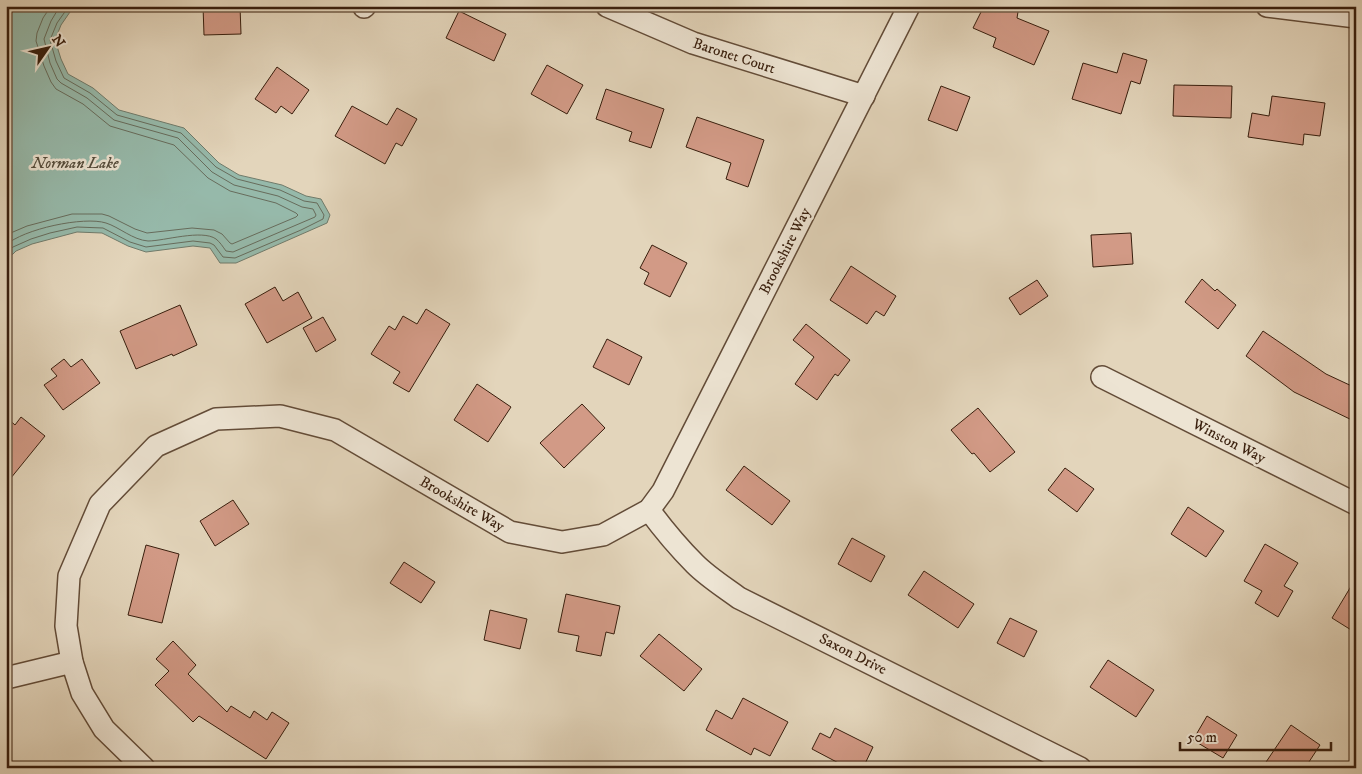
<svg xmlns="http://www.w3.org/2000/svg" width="1362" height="774" viewBox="0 0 1362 774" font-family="'IM FELL DW Pica',serif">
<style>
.water{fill:#96b9aa;stroke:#707b6b}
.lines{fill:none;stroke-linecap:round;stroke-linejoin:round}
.shore{stroke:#676c5c;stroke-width:1}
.building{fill:#d29a86;stroke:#381e0d}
.street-casing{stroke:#634c38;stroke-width:24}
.street{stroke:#ede4d3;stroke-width:21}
.labels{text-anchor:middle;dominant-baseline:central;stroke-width:5;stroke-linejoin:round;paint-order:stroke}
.street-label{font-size:15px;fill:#381e0d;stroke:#ede4d3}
.water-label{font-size:16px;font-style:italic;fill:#544c3c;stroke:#ede4d3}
</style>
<rect width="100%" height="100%" fill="#e3d5bb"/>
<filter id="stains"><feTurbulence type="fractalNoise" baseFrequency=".004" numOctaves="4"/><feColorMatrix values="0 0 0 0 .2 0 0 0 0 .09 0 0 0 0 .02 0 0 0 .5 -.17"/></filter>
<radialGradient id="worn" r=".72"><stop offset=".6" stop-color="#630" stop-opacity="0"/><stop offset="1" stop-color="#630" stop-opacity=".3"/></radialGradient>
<polygon class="water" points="6,6 77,6 70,12 61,25 55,40 61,59 68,74 93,88 119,110 184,128 219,163 239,175 282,185 306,196 321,199 330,215 327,223 236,263 220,263 210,248 193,246 146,252 128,246 102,233 77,232 32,244 16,251 6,261"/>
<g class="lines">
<g class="shore">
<polyline points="6,235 27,226 72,214 102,214 109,216 135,229 147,233 192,228 214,230 222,234 230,243 232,244 296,217 298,215 296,213 276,203 230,191 208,178 174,145 110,126 83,104 56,89 51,82 44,66 36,41 37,33 43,18 51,6"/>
<path d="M6 245C23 229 84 216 106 223 119 227 133 240 148 241 164 241 202 229 216 239 220 242 223 247 226 251L233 252 315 217 316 215 313 209 302 207 278 196 234 185 212 172 178 138 114 120 87 98 61 83 57 79 50 63 44 39 51 21 60 6"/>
<polyline points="6,254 13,247 31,239 50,233 77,227 103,228 130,242 146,247 193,241 210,243 214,245 223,257 235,258 301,230 323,219 324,215 317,203 304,201 280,190 237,179 216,167 181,133 117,115 90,93 64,78 56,61 50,40 57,23 69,6"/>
</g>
</g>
<g class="building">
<polygon points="203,6 240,6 241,34 204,35"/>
<polygon points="984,6 1006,6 1018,12 1017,18 1049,31 1034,65 993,47 996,38 973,28"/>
<polygon points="459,11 506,34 494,61 446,38"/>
<polygon points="1123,53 1147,60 1140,84 1131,81 1121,114 1072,99 1083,63 1117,73"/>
<polygon points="547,65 583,85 567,114 531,94"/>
<polygon points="277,67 309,90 292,114 281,106 276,113 255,99"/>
<polygon points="1174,85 1232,86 1231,118 1173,116"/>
<polygon points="941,86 970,97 957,131 928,120"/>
<polygon points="606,89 664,109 651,148 629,141 632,132 596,119"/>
<polygon points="1272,96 1325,103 1320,136 1304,134 1303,145 1248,137 1252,113 1269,116"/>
<polygon points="352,106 387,125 397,108 417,119 402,146 396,143 385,164 335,136"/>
<polygon points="697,117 764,140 748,187 726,179 731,163 686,147"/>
<polygon points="1131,233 1133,264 1093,267 1091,235"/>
<polygon points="652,245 687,263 670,297 644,284 649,273 640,268"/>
<polygon points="851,266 896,296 884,316 876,311 867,324 830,300"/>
<polygon points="1202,279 1215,291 1217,289 1236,305 1218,329 1185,302"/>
<polygon points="1037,280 1048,296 1020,315 1009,298"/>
<polygon points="275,287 283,301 298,292 312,318 267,343 245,304"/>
<polygon points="180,305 197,345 173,356 172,354 136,369 120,331"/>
<polygon points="426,309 450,324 409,392 393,383 400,372 371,354 389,326 395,330 403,316 417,324"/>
<polygon points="323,317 336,340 316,352 303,328"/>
<polygon points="806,324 850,360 838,376 835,374 817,400 795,384 814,357 793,340"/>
<polygon points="1263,331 1326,374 1356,388 1356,422 1294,392 1246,356"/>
<polygon points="607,339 642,357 629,385 593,367"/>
<polygon points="64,359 71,367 82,359 100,383 63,410 44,385 57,376 51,369"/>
<polygon points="477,384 511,407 488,442 454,420"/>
<polygon points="582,404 605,428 564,468 540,443"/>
<polygon points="978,408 1015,452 990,472 974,453 972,454 951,430"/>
<polygon points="6,417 15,425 21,417 45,436 6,484"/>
<polygon points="744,466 790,501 772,525 726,490"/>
<polygon points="1065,468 1094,489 1077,512 1048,490"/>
<polygon points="233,500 249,524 215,546 200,521"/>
<polygon points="1188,507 1224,531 1206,557 1171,534"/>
<polygon points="852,538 885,556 871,582 838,564"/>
<polygon points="1265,544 1298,563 1284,586 1293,591 1278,617 1255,603 1262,591 1244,581"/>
<polygon points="146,545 179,554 162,623 128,615"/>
<polygon points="404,562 435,582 421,603 390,583"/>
<polygon points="924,571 974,604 958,628 908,595"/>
<polygon points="1356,578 1356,633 1332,618"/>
<polygon points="566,594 620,606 614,634 606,632 601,656 576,651 579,636 558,632"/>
<polygon points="490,610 527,619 520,649 484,640"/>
<polygon points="1010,618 1037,631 1024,657 997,643"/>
<polygon points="659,634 702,669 684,691 640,656"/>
<polygon points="173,641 196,665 188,674 227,712 231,706 250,718 254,711 267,720 272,712 289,723 266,759 199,716 193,722 155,685 169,671 156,659"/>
<polygon points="1108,660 1154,690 1136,717 1090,687"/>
<polygon points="743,698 788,722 770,756 754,748 751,755 706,730 716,710 732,719"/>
<polygon points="1207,716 1237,735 1223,758 1193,740"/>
<polygon points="1291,725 1320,745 1305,768 1262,768"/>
<polygon points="835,728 873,747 863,768 848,768 812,749 820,733 830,738"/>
</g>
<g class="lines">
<defs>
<g id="street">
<polyline points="607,6 693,43 864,96"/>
<polyline points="1267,6 1356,17"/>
<polyline points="364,7 365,6"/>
<polyline points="1102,377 1356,504"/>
<path d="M649 510C663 529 679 548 695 564 708 577 724 587 739 598L1080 768"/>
<polyline points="6,678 72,662"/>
<polyline points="144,768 104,729 82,693 72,662 66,626 69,576 100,504 156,446 216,419 280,416 335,430 510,532 562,542 603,535 649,510 663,491 909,6"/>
</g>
</defs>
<use href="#street" class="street-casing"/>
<use href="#street" class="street"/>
</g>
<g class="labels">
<g class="street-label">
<text transform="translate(734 56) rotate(18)">Baronet Court</text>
<text transform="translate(785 251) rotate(-63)">Brookshire Way</text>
<text transform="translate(1229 441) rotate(27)">Winston Way</text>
<text transform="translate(462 504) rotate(30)">Brookshire Way</text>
<text transform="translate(853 654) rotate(27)">Saxon Drive</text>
</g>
<g class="water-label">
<text x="75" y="163">Norman Lake</text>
</g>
</g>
<rect width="1362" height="774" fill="none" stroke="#e3d5bb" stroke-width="25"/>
<rect x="8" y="8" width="1347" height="759" fill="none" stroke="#381e0d" stroke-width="2.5"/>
<rect x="12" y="12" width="1337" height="749" fill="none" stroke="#381e0d"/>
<g transform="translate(48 48) rotate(56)" stroke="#ede4d3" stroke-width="4" paint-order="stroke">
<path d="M0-4L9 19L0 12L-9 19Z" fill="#381e0d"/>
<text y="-8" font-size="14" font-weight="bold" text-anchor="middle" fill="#381e0d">N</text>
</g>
<path d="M1180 742v8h151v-8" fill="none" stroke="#381e0d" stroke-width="2.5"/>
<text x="1187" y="742" font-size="15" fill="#381e0d" stroke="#ede4d3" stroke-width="4" paint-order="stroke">50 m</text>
<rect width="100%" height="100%" filter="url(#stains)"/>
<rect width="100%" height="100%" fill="url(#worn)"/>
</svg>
